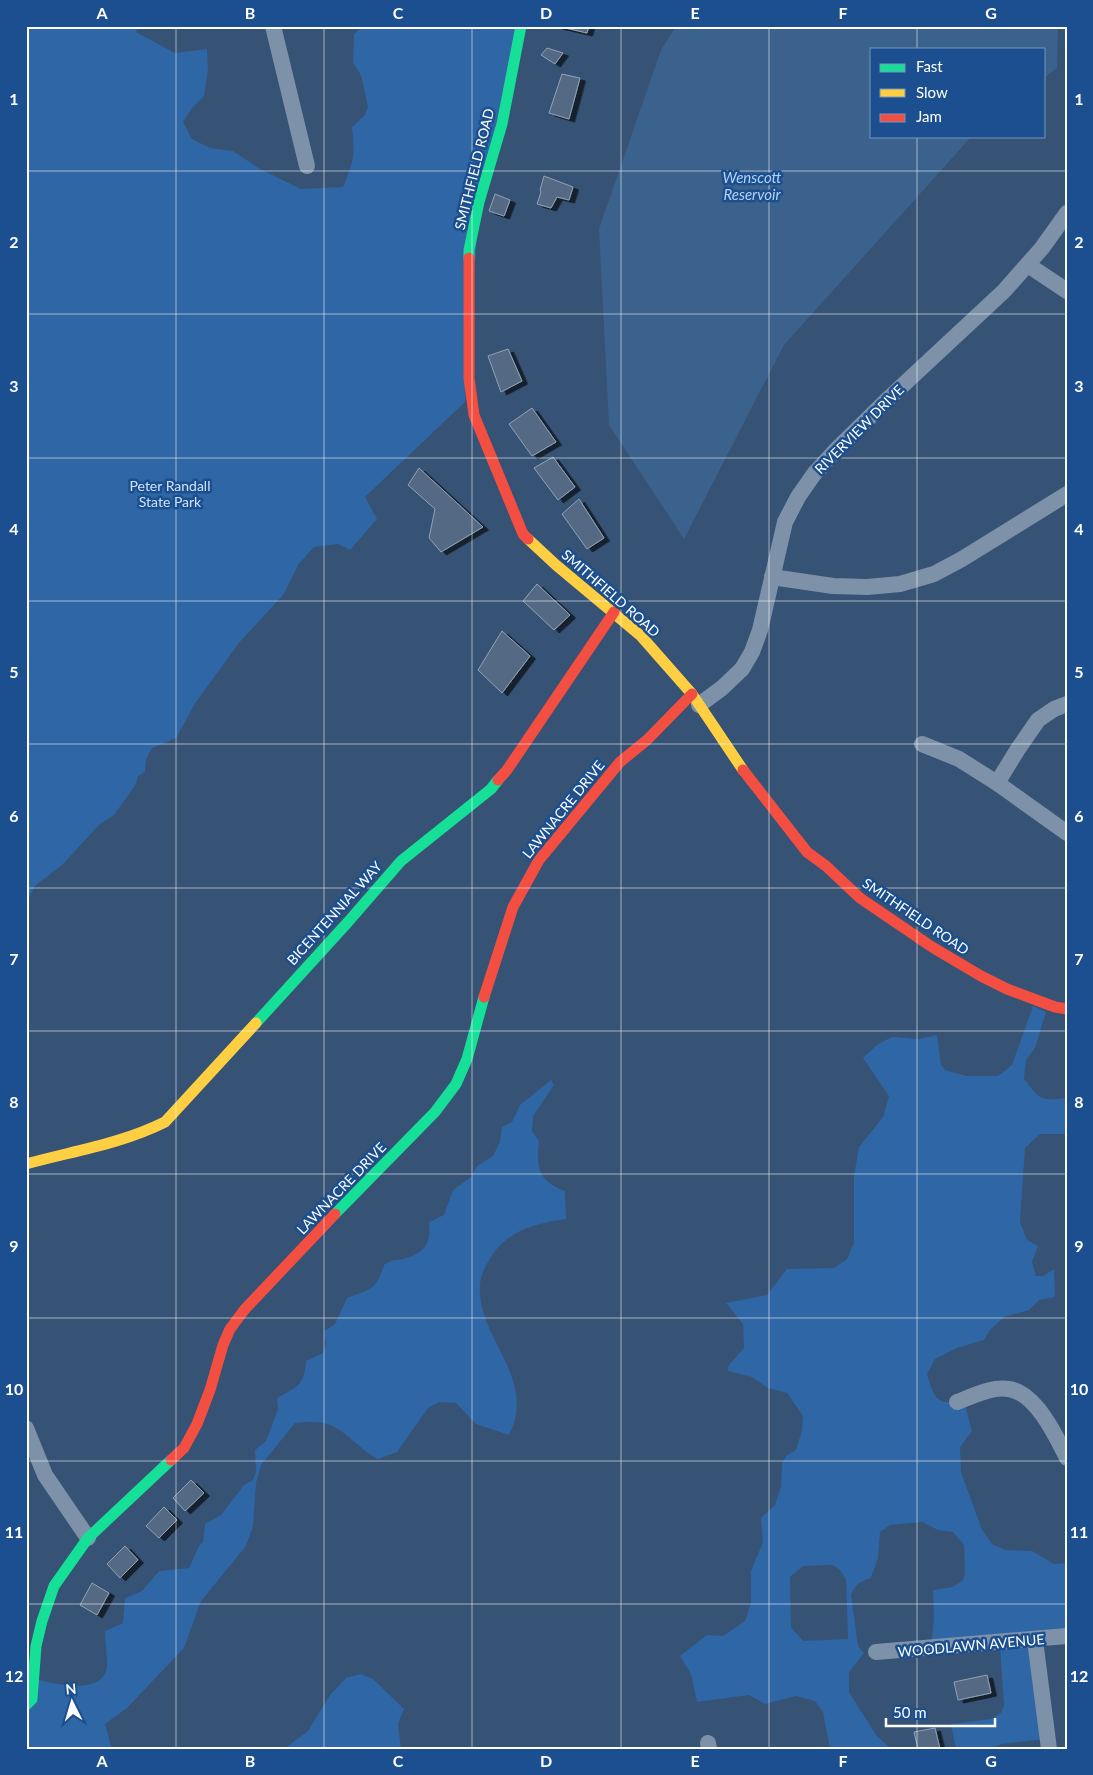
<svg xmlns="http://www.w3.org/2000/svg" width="1093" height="1775" viewBox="0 0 1093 1775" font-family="Lato,sans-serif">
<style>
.green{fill:#2f66a5;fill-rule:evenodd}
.water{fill:#3b618d}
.building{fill:#526984;stroke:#92a2b6;filter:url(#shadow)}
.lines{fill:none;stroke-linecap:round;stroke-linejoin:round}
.street{stroke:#7d92a8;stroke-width:16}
.fast{stroke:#16e098;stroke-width:11}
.slow{stroke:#ffcf43;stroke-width:11}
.jam{stroke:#f24e42;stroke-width:11}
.grid{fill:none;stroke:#fff;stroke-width:1;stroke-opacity:0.55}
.labels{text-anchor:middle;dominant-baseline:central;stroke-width:5;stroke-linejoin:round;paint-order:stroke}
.street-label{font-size:14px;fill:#fff;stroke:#1b4f8f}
.park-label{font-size:14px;fill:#cfe3fa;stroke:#1b4f8f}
.water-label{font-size:15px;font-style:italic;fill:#b5d3f5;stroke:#1b4f8f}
.neatline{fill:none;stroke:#fff;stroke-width:2}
.grid-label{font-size:16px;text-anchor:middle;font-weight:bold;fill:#fff}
</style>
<defs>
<filter id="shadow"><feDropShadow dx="5.5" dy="3" stdDeviation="0" flood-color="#0009"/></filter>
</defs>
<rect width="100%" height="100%" fill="#365274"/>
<g class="green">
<path d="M26 26H138L136 32 175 53 207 49 208 70 204 96 192 108 183 122 192 139 210 148 233 151 260 169 301 189 343 187C354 161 355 156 352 127L365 115 368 107 361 75 353 63 354 34 364 26H521L480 196 465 402 365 497 377 519 350 550 338 544 314 547 298 565 284 594 238 644 196 702 176 738 152 748 146 759 145 772 138 776 136 784 114 815 100 824 62 865 35 886 26 903Z"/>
<path d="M1033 1006 1046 1012 1035 1048 1026 1060 1024 1079C1041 1100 1039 1101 1067 1098V1134H1040L1025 1148 1020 1222 1027 1240 1038 1246 1032 1262 1036 1276H1043L1054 1269 1055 1297 1039 1300 1029 1310 1004 1317 990 1330 984 1340 957 1348 935 1359 927 1374C935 1400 936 1405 964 1401L972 1431 960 1447 961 1472 982 1530 992 1544 1005 1550 1032 1551 1054 1564 1067 1563V1641L1030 1645 1046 1739 1001 1744 991 1749H956L951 1724 991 1719 1001 1713 1004 1705 1000 1647 931 1649 934 1618 933 1590 953 1587 963 1580 965 1573 964 1545 953 1532 938 1530 922 1522 890 1525 880 1532 878 1558 871 1578C861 1581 855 1584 851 1595L858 1646 864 1653 849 1672V1692L876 1735 891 1749H830L823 1712 815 1701 796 1696 765 1704 749 1695 697 1702 691 1674 680 1656 707 1635 723 1636 745 1621 751 1603V1571L763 1542 761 1518 775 1505 781 1487 782 1464 786 1456 796 1450 802 1430 803 1416 787 1393 768 1388 752 1377 728 1371V1366L744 1348 743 1324 726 1303 767 1295 787 1269 834 1268 847 1259 854 1243V1176L859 1147 883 1117 889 1096 863 1058 878 1044 892 1037 919 1039 937 1035 941 1065 945 1070 966 1076H998L1012 1065ZM833 1565 840 1570 846 1579 848 1639 803 1641 791 1627 790 1577 803 1566Z"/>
<path d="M551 1080 554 1085 533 1116 532 1131 539 1141C536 1167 538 1181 565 1191L566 1219C539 1223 510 1229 493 1254 487 1263 480 1275 480 1286 477 1338 538 1379 509 1435L476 1424 456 1403 439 1402 428 1408 397 1452 378 1459C362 1451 343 1429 330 1425 318 1421 307 1422 295 1423L261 1465 256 1483 253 1526 246 1546 201 1601 184 1648 127 1708 105 1724 112 1749H26V1702L39 1680C57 1684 104 1696 107 1666 107 1655 105 1642 105 1631L123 1623 125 1598 142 1591 159 1571 189 1568 199 1546 203 1542 205 1524 221 1515 244 1485 253 1480 256 1472 255 1450 266 1441 278 1409 277 1398C297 1387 304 1386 306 1361L323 1353 326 1344 324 1331 335 1324 347 1298C371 1289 376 1290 384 1265 394 1258 396 1261 406 1258 426 1252 431 1242 429 1222L444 1215 453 1190 471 1177 477 1166 493 1156 500 1142 502 1127 512 1122 520 1105Z"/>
<polygon points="361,1674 373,1679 404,1709 398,1724 401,1749 284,1749 308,1731 330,1695 346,1678"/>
</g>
<polygon class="water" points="676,26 1058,26 1057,68 1044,78 1044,49 872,49 872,136 972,136 784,345 684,539 609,425 599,229 661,50"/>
<g class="building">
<polygon points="557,26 589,26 587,33"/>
<polygon points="547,48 563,53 555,64 541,55"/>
<polygon points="562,74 580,78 569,119 549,113"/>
<polygon points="544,176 573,187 569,200 557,197 551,208 537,204 541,192 540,190"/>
<polygon points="495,194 510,200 504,216 489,211"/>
<polygon points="508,349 522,381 501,392 488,356"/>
<polygon points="532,408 556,442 532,456 509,424"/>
<polygon points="553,457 575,487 558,500 534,468"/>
<polygon points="419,468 483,527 441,552 429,538 435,509 408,485"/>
<polygon points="579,499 604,538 587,549 562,514"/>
<polygon points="537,584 570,615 554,630 523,601"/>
<polygon points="502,631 530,656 502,693 478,670"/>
<polygon points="191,1480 204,1493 185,1511 173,1498"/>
<polygon points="164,1507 177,1520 159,1538 146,1526"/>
<polygon points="125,1546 138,1560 120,1578 107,1564"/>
<polygon points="92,1583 109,1593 97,1615 80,1605"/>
<polygon points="987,1675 991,1693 958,1700 954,1682"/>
<polygon points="935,1728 940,1749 918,1749 914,1732"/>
</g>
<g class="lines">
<g class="street">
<polyline points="273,26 307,166"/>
<polyline points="1028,265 1067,291"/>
<polyline points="772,577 833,586 867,587 900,584 934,574 962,559 1067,494"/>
<polyline points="699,705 722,688 742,669 752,652 760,630 785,522 798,497 814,474 837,449 888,399 1004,291 1042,248 1067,213"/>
<polyline points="922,744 959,759 997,783 1067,833"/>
<polyline points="997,783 1018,749 1038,720 1054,709 1067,704"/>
<path d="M957 1402C973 1396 992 1386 1009 1389 1036 1393 1056 1436 1067 1458"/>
<polyline points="26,1428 45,1475 88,1538"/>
<polyline points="1035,1640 1049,1749"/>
<polyline points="876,1652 1067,1636"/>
<polyline points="708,1743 709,1749"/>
</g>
<g class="fast">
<polyline points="469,258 469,250 479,202 502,124 521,26"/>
<polyline points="256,1023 348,922 401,861 491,789 498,780"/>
<polyline points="335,1214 435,1112 456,1084 467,1059 484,997"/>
<polyline points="26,1705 32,1699 36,1646 42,1621 54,1586 88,1538 171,1460"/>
</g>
<g class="slow">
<polyline points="528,539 556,565 641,636 692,694 743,770"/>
<path d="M26 1164C73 1151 121 1144 165 1122L256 1023"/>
</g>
<g class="jam">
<polyline points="469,258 469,378 474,415 523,534 528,539"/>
<polyline points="743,770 807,852 826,866 860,898 932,947 981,976 1007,989 1055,1007 1067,1009"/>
<polyline points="498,780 507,770 614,612"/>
<polyline points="484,997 513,907 539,860 620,762 647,740 692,694"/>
<polyline points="171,1460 184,1448 197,1424 210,1390 223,1345 230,1329 245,1309 335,1214"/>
</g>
</g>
<path class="grid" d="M176 26V1749M324 26V1749M472 26V1749M621 26V1749M769 26V1749M917 26V49M917 136V1749M26 171H1067M26 314H1067M26 458H1067M26 601H1067M26 744H1067M26 888H1067M26 1031H1067M26 1174H1067M26 1318H1067M26 1461H1067M26 1604H1067"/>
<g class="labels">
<g class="street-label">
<text transform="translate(474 169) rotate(-76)">SMITHFIELD ROAD</text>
<text transform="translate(859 429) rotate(-45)">RIVERVIEW DRIVE</text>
<text transform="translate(611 593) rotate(41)">SMITHFIELD ROAD</text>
<text transform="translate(563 809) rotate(-51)">LAWNACRE DRIVE</text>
<text transform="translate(334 913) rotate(-48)">BICENTENNIAL WAY</text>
<text transform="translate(916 916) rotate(34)">SMITHFIELD ROAD</text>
<text transform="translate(341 1188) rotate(-46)">LAWNACRE DRIVE</text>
<text transform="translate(971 1645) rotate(-5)">WOODLAWN AVENUE</text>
</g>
<g class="park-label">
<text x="170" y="485">Peter Randall<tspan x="170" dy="16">State Park</tspan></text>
</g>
<g class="water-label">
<text x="752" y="177">Wenscott<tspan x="752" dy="17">Reservoir</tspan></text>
</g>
</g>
<rect width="1093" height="1775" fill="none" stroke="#1b4f8f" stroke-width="55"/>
<rect x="870" y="48" width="175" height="90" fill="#1b4f8f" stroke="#7695bc"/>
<rect x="880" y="64" width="25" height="8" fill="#16e098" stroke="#7695bc"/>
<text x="916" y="72" font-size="15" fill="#ffffff">Fast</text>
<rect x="880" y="89" width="25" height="8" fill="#ffcf43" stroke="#7695bc"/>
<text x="916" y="98" font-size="15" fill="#ffffff">Slow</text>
<rect x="880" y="114" width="25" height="8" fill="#f24e42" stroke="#7695bc"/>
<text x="916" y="122" font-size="15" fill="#ffffff">Jam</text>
<g transform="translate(72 1702) rotate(355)" stroke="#1b4f8f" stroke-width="4" paint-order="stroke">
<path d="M0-4L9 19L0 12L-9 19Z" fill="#ffffff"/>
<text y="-8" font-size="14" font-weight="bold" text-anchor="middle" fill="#ffffff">N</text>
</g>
<path d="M886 1718v8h109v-8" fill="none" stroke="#ffffff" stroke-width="2.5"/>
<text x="893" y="1718" font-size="15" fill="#ffffff" stroke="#1b4f8f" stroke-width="4" paint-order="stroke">50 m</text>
<rect x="28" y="28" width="1038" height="1720" class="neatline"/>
<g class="grid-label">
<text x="102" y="19">A</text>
<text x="250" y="19">B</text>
<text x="398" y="19">C</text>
<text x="546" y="19">D</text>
<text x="695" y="19">E</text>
<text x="843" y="19">F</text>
<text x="991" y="19">G</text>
<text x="14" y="105">1</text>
<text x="1079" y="105">1</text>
<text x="14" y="248">2</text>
<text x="1079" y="248">2</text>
<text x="14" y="392">3</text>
<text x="1079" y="392">3</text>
<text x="14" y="535">4</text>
<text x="1079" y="535">4</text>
<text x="14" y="678">5</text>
<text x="1079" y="678">5</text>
<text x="14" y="822">6</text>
<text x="1079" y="822">6</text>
<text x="14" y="965">7</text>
<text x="1079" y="965">7</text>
<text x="14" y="1108">8</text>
<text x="1079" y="1108">8</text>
<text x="14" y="1252">9</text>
<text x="1079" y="1252">9</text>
<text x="14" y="1395">10</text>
<text x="1079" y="1395">10</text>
<text x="14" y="1538">11</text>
<text x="1079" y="1538">11</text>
<text x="14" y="1682">12</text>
<text x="1079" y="1682">12</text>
<text x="102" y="1767">A</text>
<text x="250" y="1767">B</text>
<text x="398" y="1767">C</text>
<text x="546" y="1767">D</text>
<text x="695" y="1767">E</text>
<text x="843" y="1767">F</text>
<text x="991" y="1767">G</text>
</g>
</svg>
